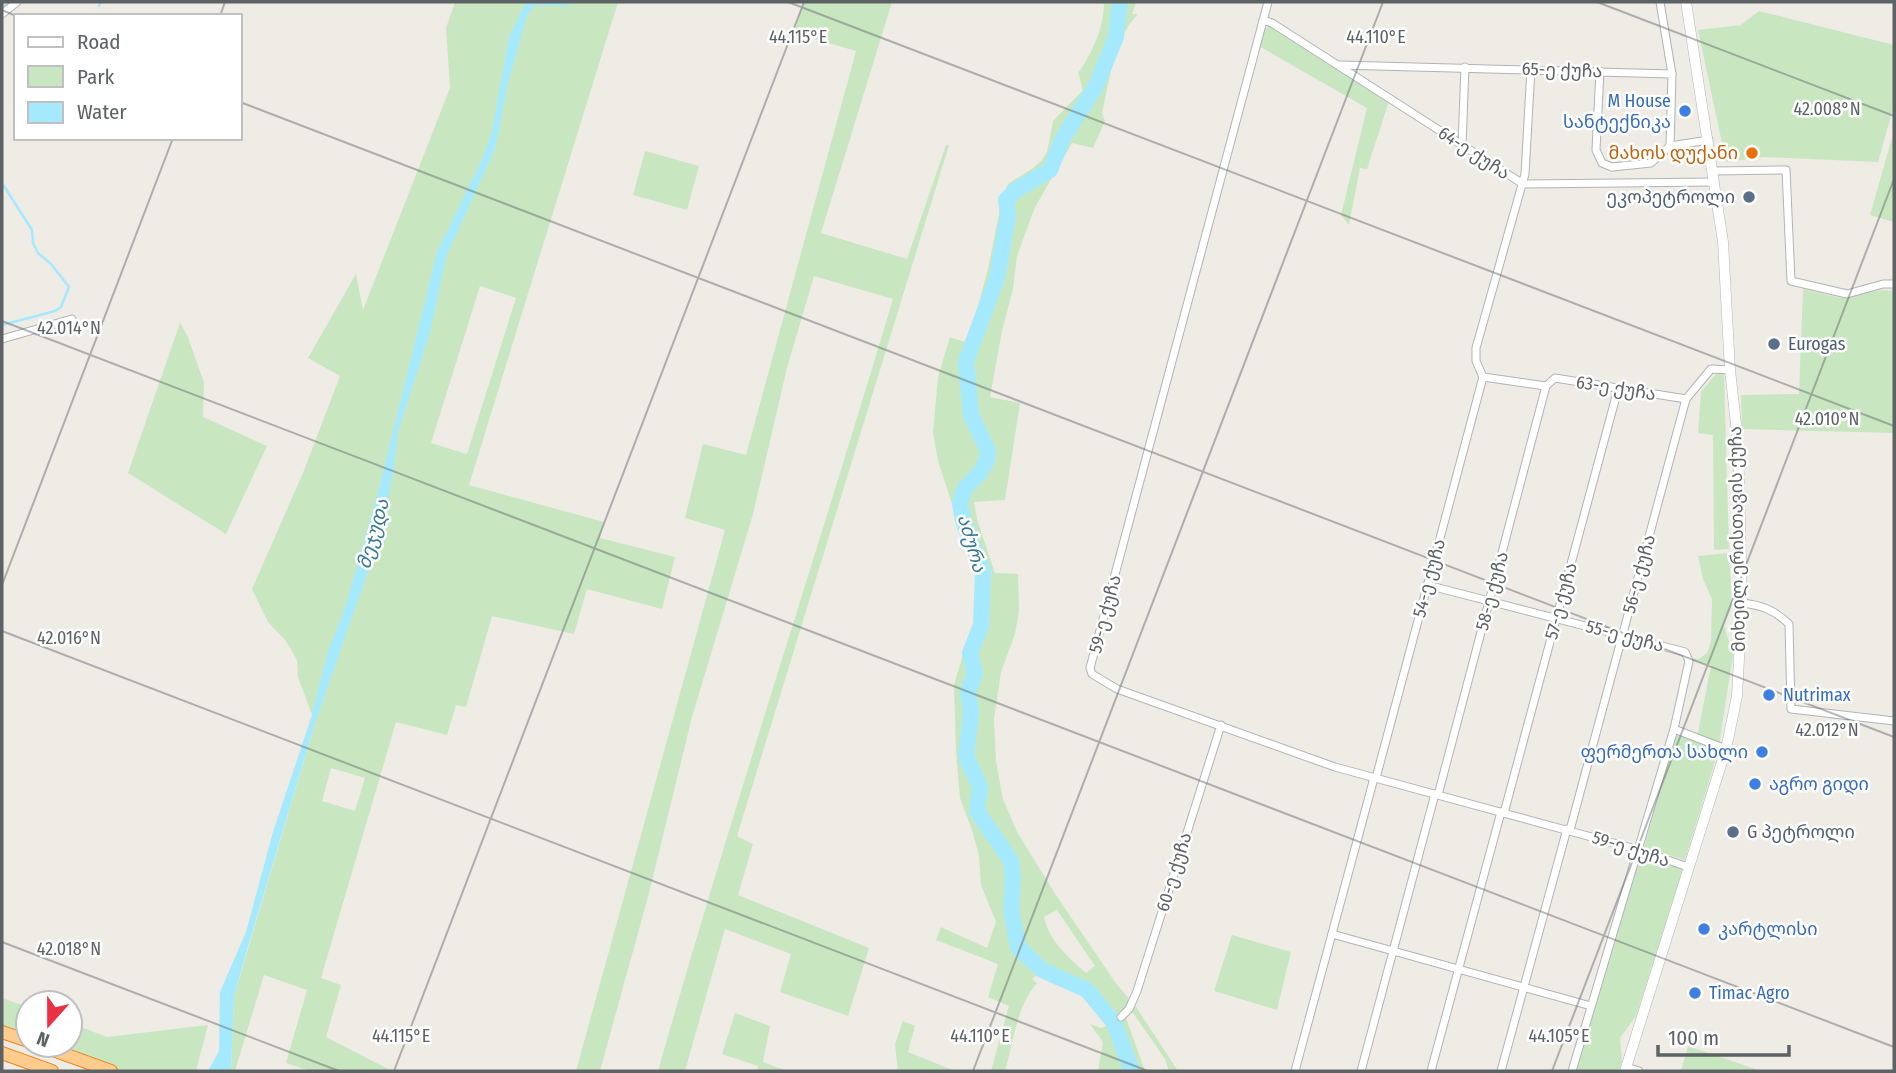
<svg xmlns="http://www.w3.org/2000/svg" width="1896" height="1073" viewBox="0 0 1896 1073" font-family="'Fira Sans Condensed','Noto Sans Georgian',sans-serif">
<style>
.green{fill:#c8e7c1;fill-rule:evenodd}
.water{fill:#a5e9ff}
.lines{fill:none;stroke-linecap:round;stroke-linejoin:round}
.stream{stroke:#a5e9ff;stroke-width:2.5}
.river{stroke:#a5e9ff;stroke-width:16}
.minor-casing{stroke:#b0b4b7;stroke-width:9}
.secondary-casing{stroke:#b1b6ba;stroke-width:11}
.motorway-casing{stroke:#f47900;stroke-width:14}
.minor{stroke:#fff;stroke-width:7}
.secondary{stroke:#fff;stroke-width:10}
.motorway{stroke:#fecc8d;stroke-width:12}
.ticks{fill:none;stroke:#5d6265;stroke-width:2;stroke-opacity:0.45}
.shop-dot{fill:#3f7fe0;stroke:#fff;stroke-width:2.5}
.food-dot{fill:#e8710a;stroke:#fff;stroke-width:2.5}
.service-dot{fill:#5c6f8a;stroke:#fff;stroke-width:2.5}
.labels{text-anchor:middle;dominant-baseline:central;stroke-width:5;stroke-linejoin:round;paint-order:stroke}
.street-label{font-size:18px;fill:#5d6265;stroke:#fff}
.shop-label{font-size:18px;fill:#366cbe;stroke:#fff;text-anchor:start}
.food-label{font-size:18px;fill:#c56008;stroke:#fff;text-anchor:end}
.service-label{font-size:18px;fill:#4e5e75;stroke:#fff;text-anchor:start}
.water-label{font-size:19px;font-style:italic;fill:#387998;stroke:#fff}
.ticks-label{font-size:18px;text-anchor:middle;fill:#5d6265;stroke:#fff;stroke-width:5;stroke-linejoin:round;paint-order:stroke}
</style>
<rect width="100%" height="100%" fill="#efebe5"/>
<g class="green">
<path d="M455 2H618L469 485 604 522 600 538 675 557 662 609 587 589 574 634 492 616 466 707 456 705 447 735 396 722 321 978 341 985 326 1037 392 1071H311L286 1063 307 990 264 975 235 1071H231L234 996 315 723 298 677 297 660 286 641 268 622 252 589 303 473 340 376 308 358 356 274 363 310 450 88 446 28ZM480 286 516 298 467 454 431 443ZM331 768 365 778 355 811 322 801Z"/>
<path d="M803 2H892L821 233 907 259 946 145H949L737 836 753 844 738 895 869 948 848 1016 780 992 791 954 725 929 685 1071H658C731 813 816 557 893 299L814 276 787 368 753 514 692 717 649 893 600 1071H576L725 530 685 518 703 444 746 455 856 51 794 33Z"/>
<path d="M1104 2H1136L1132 14H1138C1113 39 1110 81 1102 113L1105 121 1093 148 1072 143 1035 207 1017 256 1013 289 1002 331 990 397 1020 403 1005 500 974 502 977 519 995 573 1018 574 1019 611 1015 634 1001 672 994 719 996 762 1003 799 1017 832 1056 895 1115 982 1130 1000 1127 1008 1111 1020 1087 990 1042 970 1032 979 1037 983C1016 1007 1014 1041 1005 1071H991L1009 1006 988 997 998 964 936 940 941 927 987 948 996 922 981 885 979 856 972 830 960 798 956 752 954 685 964 651 973 629 978 606 975 574 938 461 933 433 938 377 950 337 968 343 988 269 1002 199 1008 184 1033 168 1042 160 1047 152 1053 121 1083 90 1078 73C1093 53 1104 26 1104 2ZM1057 910 1095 966 1086 973C1068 957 1049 941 1044 917Z"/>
<polygon points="1759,11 1894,45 1894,105 1878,162 1764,157 1726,162 1698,30 1741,25"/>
<polygon points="1269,25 1389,101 1367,169 1360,168 1349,225 1341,215 1367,108 1257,45 1260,35"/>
<polygon points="1894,131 1894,222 1870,215"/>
<polygon points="645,151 699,166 687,210 633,195"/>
<polygon points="1803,289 1841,298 1881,290 1894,291 1894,433 1742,429 1741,395 1799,394"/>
<polygon points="180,323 188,337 204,383 203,417 267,446 226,534 128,473"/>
<polygon points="1716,374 1724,374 1729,549 1714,550 1713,435 1698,433 1701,392"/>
<polygon points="1729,553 1732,604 1724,625 1733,655 1719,746 1697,738 1711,665 1691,661 1692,658 1699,659 1707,653 1711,642 1712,599 1703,579 1698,556"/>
<polygon points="1676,734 1719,749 1685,860 1644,847"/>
<polygon points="1637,852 1683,869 1636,1016 1620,1038 1622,1061 1619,1071 1575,1071"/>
<polygon points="1232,935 1291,952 1277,1010 1214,991"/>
<polygon points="2,998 28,1007 28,1041 2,1032"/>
<polygon points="1134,1004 1178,1071 1169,1071 1165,1059 1131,1010"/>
<polygon points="735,1013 770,1026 763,1062 787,1071 757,1071 758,1066 722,1054"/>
<polygon points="1126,1015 1127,1021 1145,1071 1134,1071 1115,1022"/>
<polygon points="903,1021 915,1026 908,1052 955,1071 898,1071 895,1044"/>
<polygon points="70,1023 107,1037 208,1025 196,1071 111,1071 40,1045 70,1045"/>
<polygon points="1090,1024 1101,1028 1112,1024 1129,1071 1098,1071 1103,1042"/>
<polygon points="1688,1046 1761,1071 1681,1071"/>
</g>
<polygon class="water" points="526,2 577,2 564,6 535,5 526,18 520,40 508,82 495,149 447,254 430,332 398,431 393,473 380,537 315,723 247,950 234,996 231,1071 208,1071 219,1051 220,992 246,932 273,832 311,718 328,651 346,605 379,489 437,252 482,160 492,131 509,37"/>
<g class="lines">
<g class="stream">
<polyline points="99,6 101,2"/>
<polyline points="2,8 9,2"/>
<polyline points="2,183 32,230 33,243 38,253 51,264 69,287 61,307 55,311 2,325"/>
</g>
<polyline class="river" points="1120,2 1116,37 1096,86 1063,138 1050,170 1016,190 1006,200 1008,215 997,278 966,361 971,415 988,451 987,460 979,474 965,488 960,503 963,521 983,572 981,625 970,653 975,673 968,692 971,713 966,756 980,787 977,811 1011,861 1013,878 1011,909 1018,947 1042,970 1087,990 1114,1023 1132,1071"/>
<defs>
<g id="minor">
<polyline points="1268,2 1090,668 1092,674 1117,689 1335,767 1639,850 1688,867"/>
<polyline points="1660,2 1672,74 1670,146"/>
<polyline points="2,14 17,2"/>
<polyline points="1263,20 1272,23 1523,184 1715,182"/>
<polyline points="1340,65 1672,74"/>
<polyline points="1600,71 1596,150 1602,163 1612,167"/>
<polyline points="1462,145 1465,67"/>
<polyline points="1670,146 1709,140"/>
<polyline points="1612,167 1651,163 1670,146"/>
<polyline points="1714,171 1786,170 1791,281 1847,294 1883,284 1894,284"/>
<polyline points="2,339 72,319"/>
<polyline points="1483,377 1476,361 1476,348 1525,174 1531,69"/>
<polyline points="1483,377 1546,386"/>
<polyline points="1546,386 1555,378 1686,399 1711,369 1730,370"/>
<polyline points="1427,585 1685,652 1689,661 1674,729 1572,1071"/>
<path d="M1742 603C1762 605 1774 610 1789 624L1791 709 1894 721"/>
<polyline points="1674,729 1726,749"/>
<polyline points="1376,778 1483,377"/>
<polyline points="1438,795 1546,386"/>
<polyline points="1504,813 1618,389"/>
<polyline points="1570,830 1686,399"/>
<polyline points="1332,934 1591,1006"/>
<polyline points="1121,1017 1129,1009 1137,991 1221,725"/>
<polyline points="1626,1067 1639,1071"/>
<polyline points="1295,1071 1374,778"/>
<polyline points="1361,1071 1435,794"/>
<polyline points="1431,1071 1501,812"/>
<polyline points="1501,1071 1567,829"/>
</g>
<polyline id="secondary" points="1625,1071 1726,749 1737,696 1742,603 1738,442 1730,370 1723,242 1686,2"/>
<g id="motorway">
<polyline points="2,1032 28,1041"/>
<polyline points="39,1045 111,1071"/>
<polyline points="2,1053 52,1071"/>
</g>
</defs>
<use href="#minor" class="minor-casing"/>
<use href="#secondary" class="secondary-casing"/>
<use href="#motorway" class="motorway-casing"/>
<use href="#minor" class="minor"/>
<use href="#secondary" class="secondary"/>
<use href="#motorway" class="motorway"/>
</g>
<path class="ticks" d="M788 2 1894 426M1597 2 1894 116M2 10 16 16M220 16 225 2M240 102 1894 737M2 321 1894 1047M2 585 173 138M2 631 1148 1071M2 942 339 1071M394 1071 804 2M973 1071 1383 2M1552 1071 1894 179"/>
<g class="shop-dot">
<circle cx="1685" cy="111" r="7"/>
<circle cx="1769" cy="695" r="7"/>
<circle cx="1762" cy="752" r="7"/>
<circle cx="1755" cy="784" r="7"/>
<circle cx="1704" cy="929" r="7"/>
<circle cx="1695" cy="993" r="7"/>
</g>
<circle class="food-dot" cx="1752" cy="153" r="7"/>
<g class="service-dot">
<circle cx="1749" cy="197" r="7"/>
<circle cx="1774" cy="344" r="7"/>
<circle cx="1733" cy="832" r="7"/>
</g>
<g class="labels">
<g class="street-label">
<text transform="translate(1562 70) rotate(2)">65-ე ქუჩა</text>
<text transform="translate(1474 153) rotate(33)">64-ე ქუჩა</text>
<text transform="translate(1616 388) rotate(9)">63-ე ქუჩა</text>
<text transform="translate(1737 539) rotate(-91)">მიხეილ ერისთავის ქუჩა</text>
<text transform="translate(1639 574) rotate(-75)">56-ე ქუჩა</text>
<text transform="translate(1429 578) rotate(-75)">54-ე ქუჩა</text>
<text transform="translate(1492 591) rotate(-75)">58-ე ქუჩა</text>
<text transform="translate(1561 601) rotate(-75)">57-ე ქუჩა</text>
<text transform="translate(1105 614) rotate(-75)">59-ე ქუჩა</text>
<text transform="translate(1625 636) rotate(15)">55-ე ქუჩა</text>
<text transform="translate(1631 849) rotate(18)">59-ე ქუჩა</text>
<text transform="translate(1174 872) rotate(-73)">60-ე ქუჩა</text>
</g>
<g class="shop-label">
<text x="1671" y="101" text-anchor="end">M House<tspan x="1671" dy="21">სანტექნიკა</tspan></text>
<text x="1783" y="695">Nutrimax</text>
<text x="1748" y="752" text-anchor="end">ფერმერთა სახლი</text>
<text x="1769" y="784">აგრო გიდი</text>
<text x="1718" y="929">კარტლისი</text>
<text x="1709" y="993">Timac Agro</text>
</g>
<g class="food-label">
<text x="1738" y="153">მახოს დუქანი</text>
</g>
<g class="service-label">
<text x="1735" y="197" text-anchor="end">ეკოპეტროლი</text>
<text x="1788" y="344">Eurogas</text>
<text x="1747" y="832">G პეტროლი</text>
</g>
<g class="water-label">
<text transform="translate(373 534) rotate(-74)">მეჯუდა</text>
<text transform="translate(972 543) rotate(74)">აძურა</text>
</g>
</g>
<g class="ticks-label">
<text x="798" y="43">44.115°E</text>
<text x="1376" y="43">44.110°E</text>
<text x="1827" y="115">42.008°N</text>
<text x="69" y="334">42.014°N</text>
<text x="1827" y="425">42.010°N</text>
<text x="69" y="644">42.016°N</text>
<text x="1827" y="736">42.012°N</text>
<text x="69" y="955">42.018°N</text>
<text x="401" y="1042">44.115°E</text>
<text x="980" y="1042">44.110°E</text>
<text x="1559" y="1042">44.105°E</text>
</g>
<rect width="1896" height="1073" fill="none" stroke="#5d6265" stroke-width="7"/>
<rect x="14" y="14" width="228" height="126" fill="#ffffff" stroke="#bec0c1" stroke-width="2"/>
<rect x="28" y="37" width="35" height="10" fill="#ffffff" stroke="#bec0c1" stroke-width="2"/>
<text x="77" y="49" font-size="21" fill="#5d6265">Road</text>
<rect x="28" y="66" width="35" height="21" fill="#c8e7c1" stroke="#bec0c1" stroke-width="2"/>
<text x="77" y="84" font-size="21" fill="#5d6265">Park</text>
<rect x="28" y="102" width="35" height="21" fill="#a5e9ff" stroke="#bec0c1" stroke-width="2"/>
<text x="77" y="119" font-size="21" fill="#5d6265">Water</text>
<g transform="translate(49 1024) rotate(201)"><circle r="33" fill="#ffffff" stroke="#bec0c1" stroke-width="2"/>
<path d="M0-5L12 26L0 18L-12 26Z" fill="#eb2f44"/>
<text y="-10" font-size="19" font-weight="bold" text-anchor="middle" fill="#5d6265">N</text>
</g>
<path d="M1658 1045v10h131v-10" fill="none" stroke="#5d6265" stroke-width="3.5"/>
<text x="1668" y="1045" font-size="21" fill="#5d6265" stroke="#ffffff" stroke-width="5" paint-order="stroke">100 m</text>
</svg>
